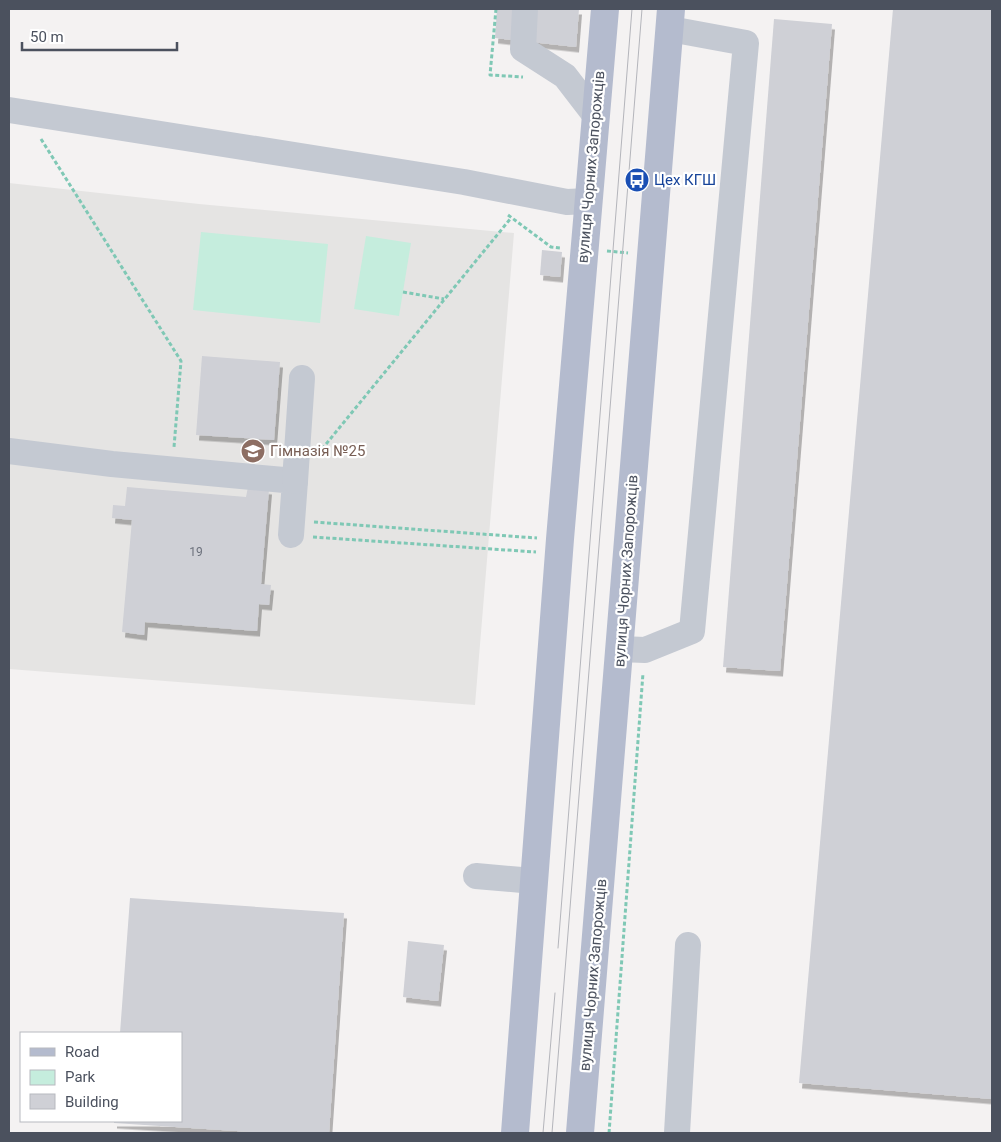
<svg xmlns="http://www.w3.org/2000/svg" width="1001" height="1142" viewBox="0 0 1001 1142" font-family="Roboto,sans-serif">
<style>
.education{fill:#e5e4e3}
.green{fill:#c5eddd}
.building{fill:#cfd0d6;filter:url(#shadow)}
.lines{fill:none;stroke-linecap:round;stroke-linejoin:round}
.path{stroke:#7fc8b5;stroke-width:3;stroke-dasharray:4 2.5;stroke-linecap:butt}
.minor{stroke:#c4c9d2;stroke-width:26}
.major{stroke:#b4bbce;stroke-width:28}
.tram{stroke:#b4b5bb;stroke-width:1}
.labels{text-anchor:middle;dominant-baseline:central;stroke-width:4.5;stroke-linejoin:round;paint-order:stroke}
.number-label{font-size:12px;fill:#6c717c}
.street-label{font-size:15px;fill:#4b515e;stroke:#fff}
.transit-label{font-size:15px;fill:#164399;stroke:#fff;text-anchor:start}
.education-label{font-size:15px;fill:#785e54;stroke:#fff;text-anchor:start}
</style>
<defs>
<filter id="shadow"><feDropShadow dx="3" dy="5.5" stdDeviation="0" flood-color="#0004"/></filter>
</defs>
<rect width="100%" height="100%" fill="#f4f2f2"/>
<polygon class="education" points="9,183 199,204 514,233 475,705 9,669"/>
<g class="green">
<polygon points="201,232 328,244 320,323 193,310"/>
<polygon points="366,236 411,243 399,316 354,309"/>
</g>
<g class="building">
<polygon points="497,9 579,9 576,47 495,38"/>
<polygon points="893,9 992,9 992,1099 799,1083"/>
<polygon points="774,19 832,24 780,671 723,667"/>
<polygon points="542,250 562,252 560,277 540,275"/>
<polygon points="202,356 280,362 274,440 196,435"/>
<polygon points="127,487 246,497 248,487 269,489 261,584 271,585 269,605 259,604 257,631 145,622 144,635 122,632 132,520 112,518 113,505 125,506"/>
<polygon points="130,898 344,913 329,1133 266,1133 114,1123 114,1121 181,1121 181,1033 120,1033"/>
<polygon points="408,941 444,945 438,1001 403,997"/>
</g>
<g class="lines">
<g class="path">
<polyline points="496,9 490,75 523,77"/>
<polyline points="41,139 181,361 174,447"/>
<polyline points="508,215 551,247 561,248"/>
<polyline points="607,251 628,253"/>
<polyline points="403,292 444,299"/>
<polyline points="322,449 511,218"/>
<polyline points="314,522 537,538"/>
<polyline points="313,537 536,552"/>
<polyline points="609,1133 643,673"/>
</g>
<g class="minor">
<polyline points="525,9 523,49 565,76 595,115"/>
<polyline points="9,110 464,182 567,202 588,201"/>
<polyline points="9,451 112,464 295,481 291,535"/>
<polyline points="295,481 302,378"/>
<polyline points="620,649 645,650 692,631 746,43 670,29"/>
<polyline points="476,876 533,881"/>
<polyline points="677,1133 688,945"/>
</g>
<g class="major">
<polyline points="515,1133 560,539 605,9"/>
<polyline points="580,1133 671,9"/>
</g>
<g class="tram">
<polyline points="558,948 632,9"/>
<polyline points="543,1133 555,993"/>
<polyline points="552,1133 642,9"/>
</g>
</g>
<defs>
<symbol id="bus-disc" viewBox="-11 -11 22 22"><circle r="9.5" fill="#1a4fb4" stroke="#fff"/><path d="M-5-6H5V4H4V6H2V4H-2V6H-4V4H-5ZM-3.5-4V0h7V-4ZM-3.5 1.2v1.5H-2V1.2ZM2 1.2v1.5H3.5V1.2Z" fill="#fff"/></symbol>
<symbol id="school-disc" viewBox="-11 -11 22 22"><circle r="9.5" fill="#8d6e63" stroke="#fff"/><path d="M0-5L7-2L0 1L-7-2ZM-4 1L0 2.5L4 1V4Q0 6-4 4Z" fill="#fff"/></symbol>
</defs>
<g fill-rule="evenodd">
<use href="#bus-disc" x="623" y="166" width="28" height="28"/>
<use href="#school-disc" x="239" y="437" width="28" height="28"/>
</g>
<g class="labels">
<g class="number-label">
<text x="196" y="552">19</text>
</g>
<g class="street-label">
<text transform="translate(591 167) rotate(-85)">вулиця Чорних Запорожців</text>
<text transform="translate(626 571) rotate(-86)">вулиця Чорних Запорожців</text>
<text transform="translate(593 975) rotate(-85)">вулиця Чорних Запорожців</text>
</g>
<g class="transit-label">
<text x="654" y="180">Цех КГШ</text>
</g>
<g class="education-label">
<text x="270" y="451">Гімназія №25</text>
</g>
</g>
<rect width="1001" height="1142" fill="none" stroke="#4b515e" stroke-width="20"/>
<rect x="20" y="1032" width="162" height="90" fill="#ffffff" stroke="#b7b9bf"/>
<rect x="30" y="1048" width="25" height="8" fill="#b4bbce" stroke="#b7b9bf"/>
<text x="65" y="1057" font-size="15" fill="#4b515e">Road</text>
<rect x="30" y="1070" width="25" height="15" fill="#c5eddd" stroke="#b7b9bf"/>
<text x="65" y="1082" font-size="15" fill="#4b515e">Park</text>
<rect x="30" y="1094" width="25" height="15" fill="#cfd0d6" stroke="#b7b9bf"/>
<text x="65" y="1107" font-size="15" fill="#4b515e">Building</text>
<path d="M22 42v8h155v-8" fill="none" stroke="#4b515e" stroke-width="2.5"/>
<text x="30" y="42" font-size="15" fill="#4b515e" stroke="#ffffff" stroke-width="4" paint-order="stroke">50 m</text>
</svg>
